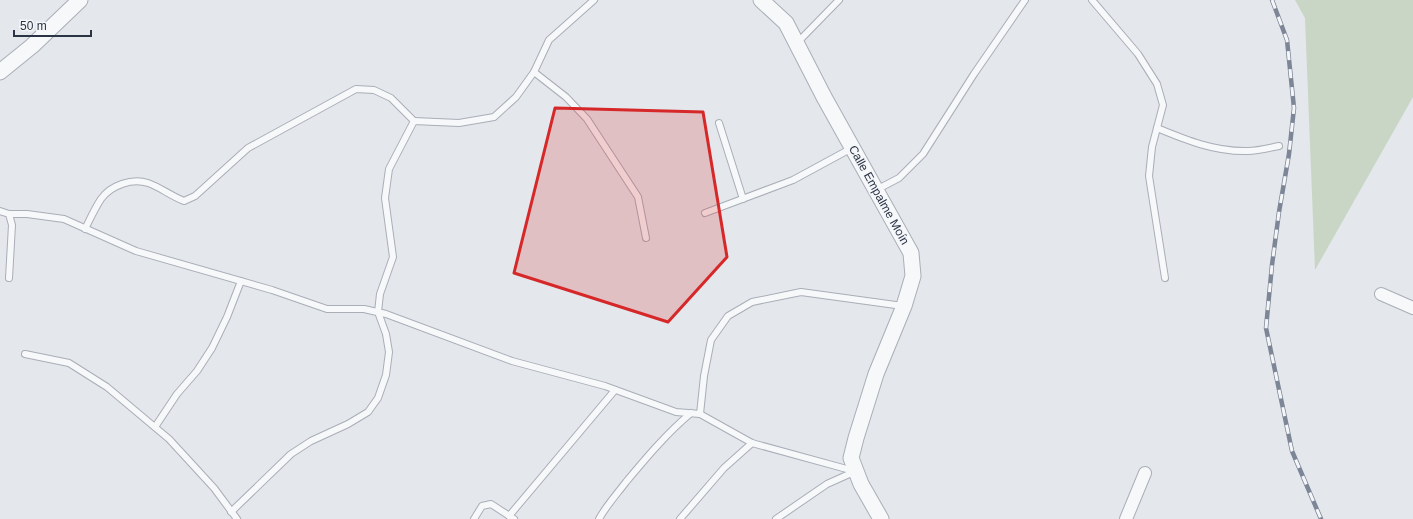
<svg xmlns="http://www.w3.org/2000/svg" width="1413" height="519" viewBox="0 0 1413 519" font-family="Helvetica,sans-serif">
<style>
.green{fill:#c9d6c5}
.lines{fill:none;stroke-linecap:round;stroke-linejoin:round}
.service-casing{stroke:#a9aeb7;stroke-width:8}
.minor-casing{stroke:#a9aeb7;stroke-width:14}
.tertiary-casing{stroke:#a9aeb7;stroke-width:17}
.service{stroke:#f7f8fa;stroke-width:6}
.minor{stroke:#f7f8fa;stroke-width:12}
.tertiary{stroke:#f7f8fa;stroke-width:15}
.rail-casing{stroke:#7d8696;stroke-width:4.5}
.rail{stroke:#f4f6f9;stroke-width:3;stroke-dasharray:9;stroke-linecap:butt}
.marked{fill:#d62828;fill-opacity:0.2;stroke:#d62828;stroke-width:3;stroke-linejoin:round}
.labels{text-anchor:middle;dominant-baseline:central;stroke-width:3;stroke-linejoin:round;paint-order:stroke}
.street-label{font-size:12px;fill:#2b3445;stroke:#f4f6f9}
</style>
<rect width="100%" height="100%" fill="#e4e7ec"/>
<polygon class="green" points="1295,0 1413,0 1413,97 1315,270 1305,18"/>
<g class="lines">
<defs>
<g id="service">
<polyline points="1092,0 1138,54 1157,84 1163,105 1152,147 1149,176 1165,278"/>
<polyline points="797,43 839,0"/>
<polyline points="534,72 566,97 587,119 638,197 646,238"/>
<polyline points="719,123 743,199"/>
<path d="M1157 128C1186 140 1215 152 1248 151 1258 151 1269 148 1279 146"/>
<polyline points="876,190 899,178 923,154 974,74 1025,0"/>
<polyline points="0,211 9,214 12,225 9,278"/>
<polyline points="705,213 793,180 852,148"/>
<polyline points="9,214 27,214 64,219 136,251 272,290 327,309 364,309 386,314 512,361 605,386 676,412 700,414 752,443 854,471"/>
<path d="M85 229C90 219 95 208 101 199 111 185 132 178 148 183 160 187 171 196 184 201L195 196 248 148 356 89 374 90 391 98 414 121"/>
<polyline points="25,354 69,363 107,387 169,439 214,488 237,519"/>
<polyline points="700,414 704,376 711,340 728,316 752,302 801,292 903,306"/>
<polyline points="155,427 177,394 197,371 212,348 227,317 241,281"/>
<polyline points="231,512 291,454 311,441 348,424 368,412 378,398 386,375 389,352 386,334 378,312 380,294 393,257 385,198 389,169 414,121 459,123 494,117 516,97 534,72 549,40 594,0"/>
<polyline points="509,516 615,390"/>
<polyline points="474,519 482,506 491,504 514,519"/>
<path d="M599 519C606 506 617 494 626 482 646 458 667 433 691 413"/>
<polyline points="680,519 724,468 752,443"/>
<polyline points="776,519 827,484 856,471"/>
</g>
<g id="minor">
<polyline points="1381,294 1413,308"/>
<polyline points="1126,519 1145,473"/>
</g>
<g id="tertiary">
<polyline points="761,0 786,23 824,97 911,253 913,276 904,306 876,374 856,438 851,458 861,484 881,519"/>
<polyline points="0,72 32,46 80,0"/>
</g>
</defs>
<use href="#service" class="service-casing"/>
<use href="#minor" class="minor-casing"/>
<use href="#tertiary" class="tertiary-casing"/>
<use href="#service" class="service"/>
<use href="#minor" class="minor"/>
<use href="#tertiary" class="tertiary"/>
<defs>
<polyline id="rail" points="1272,0 1287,40 1294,108 1289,154 1279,212 1272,265 1266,328 1292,451 1321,519"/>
</defs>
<use href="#rail" class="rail-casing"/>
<use href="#rail" class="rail"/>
</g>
<path class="marked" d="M555 108 703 112 727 257 668 322 514 273Z"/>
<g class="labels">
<g class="street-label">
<text transform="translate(879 195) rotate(61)">Calle Empalme Moín</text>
</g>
</g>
<path d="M14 30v6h77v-6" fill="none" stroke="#2b3445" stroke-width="2"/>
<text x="20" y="30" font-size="12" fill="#2b3445" stroke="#f4f6f9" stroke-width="3" paint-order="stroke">50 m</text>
</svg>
